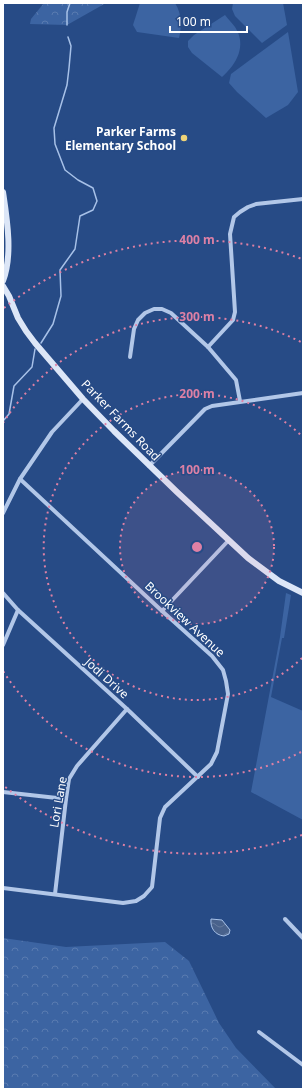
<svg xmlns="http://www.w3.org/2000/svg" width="306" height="1092" viewBox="0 0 306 1092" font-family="'Noto Sans',sans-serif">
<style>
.forest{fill:url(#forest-crowns)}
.park{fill:#3c64a2}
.water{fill:url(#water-waves);stroke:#a7c1e8}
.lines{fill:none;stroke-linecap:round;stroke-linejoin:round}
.stream{stroke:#a7c1e8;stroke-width:1.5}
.street{stroke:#b2c7e8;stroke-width:4}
.secondary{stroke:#dce6f7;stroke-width:6}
.ring{fill:none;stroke:#dd80a5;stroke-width:2;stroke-dasharray:2 4}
.poi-dot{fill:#f0d478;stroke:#274b86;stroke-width:1.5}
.labels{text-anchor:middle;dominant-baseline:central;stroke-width:3;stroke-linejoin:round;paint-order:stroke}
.poi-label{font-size:12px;font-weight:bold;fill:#fff;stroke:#274b86;text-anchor:end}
.street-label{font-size:12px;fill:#fff;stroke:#274b86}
.centre{fill:#dd80a5;stroke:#274b86;stroke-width:2}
.ring-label{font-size:12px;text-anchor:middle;font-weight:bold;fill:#dd80a5;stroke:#274b86;stroke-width:3;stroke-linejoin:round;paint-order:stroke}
</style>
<defs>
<pattern id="forest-crowns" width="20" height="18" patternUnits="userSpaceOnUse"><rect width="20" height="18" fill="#3c64a2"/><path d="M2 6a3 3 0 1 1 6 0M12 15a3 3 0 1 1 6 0" fill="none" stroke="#597bb0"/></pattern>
<pattern id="water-waves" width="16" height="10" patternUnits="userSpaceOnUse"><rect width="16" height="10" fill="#49628c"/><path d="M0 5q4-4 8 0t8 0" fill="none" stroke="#647a9d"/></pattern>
</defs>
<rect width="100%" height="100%" fill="#274b86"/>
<g class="forest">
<polygon points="44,3 106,3 67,25 30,24 31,19"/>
<polygon points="3,938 66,947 165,942 189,961 219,1023 236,1048 276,1089 3,1089"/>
</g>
<g class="park">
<path d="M140 3H175C182 14 182 26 179 38L137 32 133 25Z"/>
<polygon points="233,3 283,3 287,25 262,43 235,16 232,9"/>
<path d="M225 15C228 19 232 23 235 27 247 45 237 64 222 77L192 53 188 47V41L194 35Z"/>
<polygon points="288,32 298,92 288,105 266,118 237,92 229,83 231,74"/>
<polygon points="286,593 291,595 284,638 282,638 271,697 303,711 303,820 251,792 280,637"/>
</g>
<path class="water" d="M211 919 222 920 230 930 229 934 224 936C215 935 210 928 211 919Z"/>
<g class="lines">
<g class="stream">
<polyline points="67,25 67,12 70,3"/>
<polyline points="41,343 53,324 61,296 60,270 75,249 80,216 93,210 97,201 93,188 78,180 65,170 55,144 54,128 67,85 69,68 71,46 68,37"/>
<polyline points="3,421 9,414 14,386 32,367 35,349"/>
</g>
<g class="street">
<polyline points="208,347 233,320 235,312 230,234 234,217 240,212 248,207 256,204 303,199"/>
<polyline points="130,357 134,329 138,320 145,313 154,309 162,309 171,313 208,347 236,380 240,401"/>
<polyline points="149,466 205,409 212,406 303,393"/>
<polyline points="3,513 20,479 52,432 83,399"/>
<polyline points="3,593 18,610 127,709 198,777"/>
<polyline points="162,611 228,541"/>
<polyline points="3,645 18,610"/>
<polyline points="3,792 66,799"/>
<polyline points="3,888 123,903 136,901 144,896 152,887 160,818 165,807 211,764 217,752 228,694 226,681 223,670 212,656 162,611 20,479"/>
<polyline points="55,894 66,799 69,779 77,766 127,709"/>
<polyline points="285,919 303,938"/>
<polyline points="259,1032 303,1065"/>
</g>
<g class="secondary">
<path d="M3 192C7 219 13 255 3 281"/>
<polyline points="3,286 9,296 18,318 26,331 35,343 83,399 114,431 177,492 248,558 279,581 303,593"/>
</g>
</g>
<circle cx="197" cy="547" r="77" fill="#dd80a5" fill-opacity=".12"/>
<g class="ring">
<circle cx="197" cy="547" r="77"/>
<path d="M302 658A153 153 0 1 1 302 436"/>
<path d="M301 752A230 230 0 0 1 3 671M3 423A230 230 0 0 1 301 342"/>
<path d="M302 835A307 307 0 0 1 4 786M4 308A307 307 0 0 1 302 259"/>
</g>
<circle class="poi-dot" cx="184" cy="138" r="4"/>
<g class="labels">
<g class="poi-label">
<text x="176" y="131">Parker Farms<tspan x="176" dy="14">Elementary School</tspan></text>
</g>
<g class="street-label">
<text transform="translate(121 420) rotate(46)">Parker Farms Road</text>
<text transform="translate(185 619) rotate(43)">Brookview Avenue</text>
<text transform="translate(107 678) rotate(42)">Jodi Drive</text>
<text transform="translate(58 802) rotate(-80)">Lori Lane</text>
</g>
</g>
<circle cx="197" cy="547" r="6" class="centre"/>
<g class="ring-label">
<text x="197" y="244">400 m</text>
<text x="197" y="321">300 m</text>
<text x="197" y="398">200 m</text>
<text x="197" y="474">100 m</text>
</g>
<rect width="306" height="1092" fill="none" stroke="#ffffff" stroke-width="8"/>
<path d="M170 26v6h77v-6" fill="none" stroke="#ffffff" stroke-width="2"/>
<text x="176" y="26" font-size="12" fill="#ffffff" stroke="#274b86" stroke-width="3" paint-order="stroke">100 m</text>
</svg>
